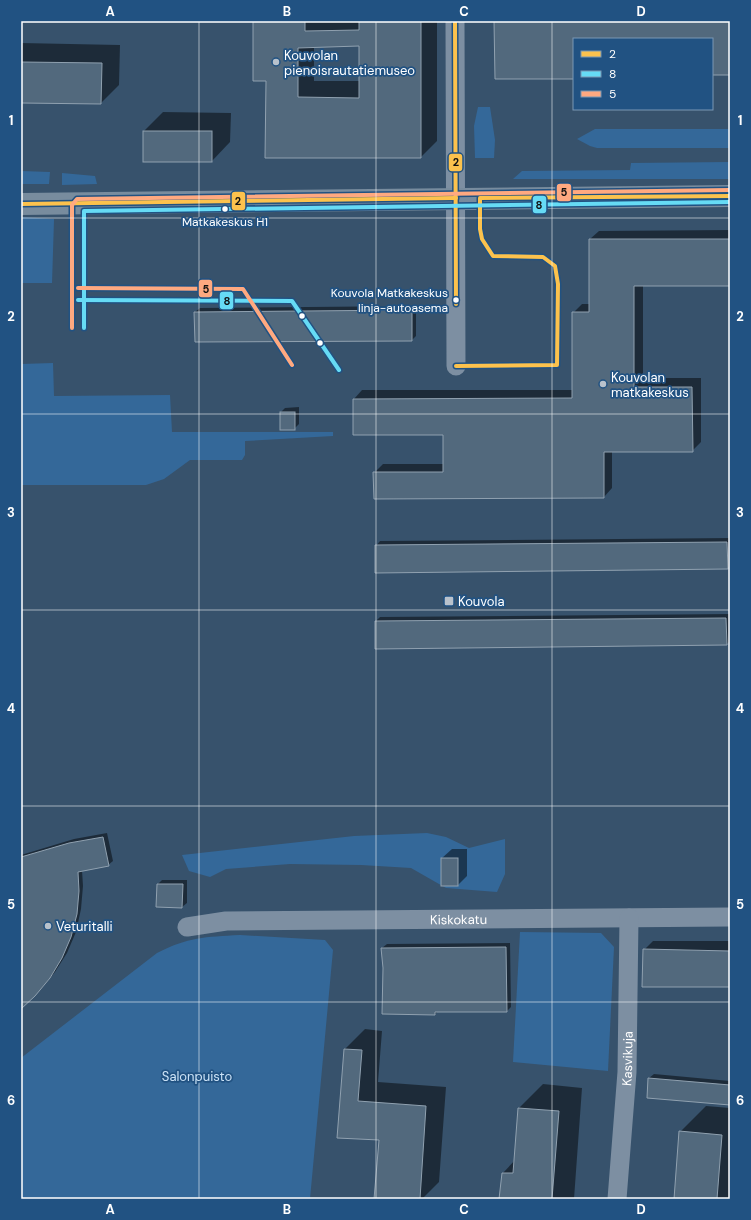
<svg xmlns="http://www.w3.org/2000/svg" width="751" height="1220" viewBox="0 0 751 1220" font-family="'DM Sans',sans-serif">
<style>
.green{fill:#346899}
.shadow{fill:#0007;fill-rule:evenodd}
.building{fill:#52697d;stroke:#90a1b0;fill-rule:evenodd}
.lines{fill:none;stroke-linecap:round;stroke-linejoin:round}
.street{stroke:#7d8fa2;stroke-width:19}
.secondary{stroke:#788c9e;stroke-width:22}
.bus-1-casing{stroke:#215282;stroke-width:7}
.bus-2-casing{stroke:#215282;stroke-width:7}
.bus-3-casing{stroke:#215282;stroke-width:7}
.bus-1{stroke:#fcc24d;stroke-width:4}
.bus-2{stroke:#66dbf5;stroke-width:4}
.bus-3{stroke:#ffa980;stroke-width:4}
.grid{fill:none;stroke:#fff;stroke-width:1;stroke-opacity:0.55}
.poi-dot{fill:#b9c2cc;stroke:#215282;stroke-width:1.5}
.bus-dot{fill:#fff;stroke:#215282;stroke-width:1.5}
.labels{text-anchor:middle;dominant-baseline:central;stroke-width:3.5;stroke-linejoin:round;paint-order:stroke}
.bus-label{font-size:12px;fill:#fff;stroke:#215282}
.poi-label{font-size:13px;fill:#fff;stroke:#215282;text-anchor:start}
.street-label{font-size:13px;fill:#fff;stroke:#215282}
.park-label{font-size:13px;fill:#cbe2f6;stroke:#215282}
.line-badge{stroke:#215282;stroke-width:1.5}
.pale-badge-label{font-size:11px;text-anchor:middle;font-weight:bold;fill:#111}
.neatline{fill:none;stroke:#fff;stroke-width:1.5}
.grid-label{font-size:13px;text-anchor:middle;font-weight:bold;fill:#fff}
</style>
<rect width="100%" height="100%" fill="#37526c"/>
<g class="green">
<polygon points="478,107 490,107 495,140 494,158 475,158 474,126"/>
<polygon points="595,129 730,129 730,148 597,148 590,146 577,139"/>
<polygon points="730,162 730,179 513,179 522,171 630,170 631,163"/>
<polygon points="21,171 50,172 49,184 21,184"/>
<polygon points="62,173 95,176 97,184 62,185"/>
<polygon points="21,217 54,219 52,283 21,283"/>
<polygon points="53,363 54,396 170,395 172,432 333,432 333,436 245,441 245,455 242,460 190,460 164,479 146,485 21,485 21,364"/>
<polygon points="427,833 446,837 469,848 505,839 505,874 497,892 446,888 411,868 361,865 290,864 226,869 210,877 189,871 182,855 354,836"/>
<polygon points="520,932 601,933 614,947 608,1071 513,1062"/>
<path d="M240 935 325 940 333 950 310 1199H21V1058L157 953C188 937 205 937 240 935Z"/>
</g>
<g class="shadow">
<path d="M254 21H437V141L421 157H266L267 80ZM360 45V81H314V46Z"/>
<polygon points="21,43 120,45 119,85 101,103 21,102"/>
<polygon points="163,112 231,113 230,142 212,161 144,161 144,131"/>
<polygon points="730,230 730,285 643,285 643,378 701,378 701,442 692,451 612,451 612,488 604,497 374,473 383,464 444,464 444,434 354,399 362,390 573,390 573,313 582,304 590,304 590,239 599,231"/>
<polygon points="416,306 416,336 412,340 195,312 200,308"/>
<polygon points="299,407 299,424 294,429 281,412 285,408"/>
<polygon points="730,538 730,566 727,568 376,546 380,541"/>
<polygon points="730,614 730,641 727,644 376,621 380,617"/>
<polygon points="107,833 113,861 108,865 82,870 83,886 81,909 76,932 67,953 55,972 40,990 21,1007 21,855 74,839"/>
<polygon points="452,849 467,849 467,876 458,885 442,858"/>
<polygon points="162,880 187,880 187,903 182,907 157,906 158,884"/>
<polygon points="653,941 730,941 730,986 643,986 644,950"/>
<polygon points="510,943 511,1007 507,1011 438,1011 435,1014 384,968 382,948 387,944"/>
<polygon points="365,1029 382,1031 378,1082 446,1087 439,1182 422,1199 375,1199 380,1139 338,1137 345,1049"/>
<polygon points="654,1074 730,1081 730,1104 649,1078"/>
<polygon points="543,1084 582,1088 574,1199 500,1199 503,1173 515,1160 519,1108"/>
<polygon points="706,1106 730,1108 730,1199 675,1199 680,1132"/>
</g>
<g class="building">
<path d="M253 21H305V31L359 30V21H421V158H265L266 81H253ZM359 46V98L298 97V48Z"/>
<polygon points="494,21 730,21 730,75 712,75 712,39 574,39 574,79 495,79"/>
<polygon points="21,62 102,63 101,104 21,103"/>
<rect x="143" y="131" width="69" height="31"/>
<polygon points="589,239 730,239 730,286 634,286 634,387 692,387 693,452 604,452 604,498 374,499 373,472 443,472 443,435 353,435 353,399 572,398 572,312 589,312"/>
<polygon points="412,310 412,341 195,342 194,312"/>
<rect x="280" y="412" width="15" height="18"/>
<polygon points="727,542 728,569 375,573 375,545"/>
<polygon points="726,618 727,645 375,649 375,621"/>
<polygon points="103,837 109,866 78,872 79,891 77,914 71,937 62,958 50,978 35,996 21,1009 21,857 69,843"/>
<rect x="441" y="858" width="17" height="28"/>
<polygon points="157,884 183,884 182,908 156,907"/>
<polygon points="506,947 507,1012 435,1012 435,1015 382,1014 383,968 381,948"/>
<polygon points="643,949 730,951 730,987 642,987"/>
<polygon points="344,1049 362,1050 358,1101 426,1106 420,1199 374,1199 379,1140 337,1138"/>
<polygon points="648,1078 730,1085 730,1105 647,1098"/>
<polygon points="518,1108 559,1111 552,1199 499,1199 502,1173 513,1173"/>
<polygon points="679,1131 722,1135 717,1199 674,1199"/>
</g>
<g class="lines">
<g class="street">
<polyline points="455,21 456,366"/>
<path id="s1" d="M187 927 226 921 730 917"/>
<path id="s2" d="M617 1199 627 1072 629 918"/>
</g>
<polyline class="secondary" points="21,204 730,196"/>
<defs>
<g id="bus-1">
<polyline points="455,21 456,304"/>
<polyline points="21,204 456,198"/>
<polyline points="456,366 557,365 558,284 555,266 543,257 493,256 482,239 480,229 480,198 730,196"/>
</g>
<g id="bus-2">
<polyline points="78,300 292,301 339,370"/>
<polyline points="84,328 84,211 730,202"/>
</g>
<g id="bus-3">
<polyline points="78,288 243,289 292,365"/>
<polyline points="72,328 72,205 77,199 730,190"/>
</g>
</defs>
<use href="#bus-1" class="bus-1-casing"/>
<use href="#bus-2" class="bus-2-casing"/>
<use href="#bus-3" class="bus-3-casing"/>
<use href="#bus-1" class="bus-1"/>
<use href="#bus-2" class="bus-2"/>
<use href="#bus-3" class="bus-3"/>
</g>
<path class="grid" d="M199 21V1199M376 21V1199M552 21V1199M21 218H730M21 414H730M21 610H730M21 806H730M21 1002H730"/>
<g class="poi-dot">
<circle cx="276" cy="62" r="4"/>
<circle cx="603" cy="384" r="4"/>
<rect x="444" y="596" width="10" height="10" rx="2"/>
<circle cx="48" cy="926" r="4"/>
</g>
<g class="bus-dot">
<circle cx="225" cy="209" r="3.5"/>
<circle cx="456" cy="300" r="3.5"/>
<circle cx="302" cy="316" r="3.5"/>
<circle cx="320" cy="343" r="3.5"/>
</g>
<g class="labels">
<g class="bus-label">
<text x="225" y="222">Matkakeskus H1</text>
<text x="448" y="293" text-anchor="end">Kouvola Matkakeskus<tspan x="448" dy="15">linja-autoasema</tspan></text>
</g>
<g class="poi-label">
<text x="284" y="55">Kouvolan<tspan x="284" dy="15">pienoisrautatiemuseo</tspan></text>
<text x="611" y="377">Kouvolan<tspan x="611" dy="15">matkakeskus</tspan></text>
<text x="458" y="601">Kouvola</text>
<text x="56" y="926">Veturitalli</text>
</g>
<g class="street-label">
<text stroke="none"><textPath href="#s1" startOffset="272">Kiskokatu</textPath></text>
<text stroke="none"><textPath href="#s2" startOffset="141">Kasvikuja</textPath></text>
</g>
<g class="park-label">
<text x="197" y="1076">Salonpuisto</text>
</g>
</g>
<g class="line-badge">
<rect x="448" y="153" width="15" height="19" rx="4" fill="#fcc24d"/>
<rect x="556" y="183" width="16" height="19" rx="4" fill="#ffa980"/>
<rect x="231" y="191" width="15" height="20" rx="4" fill="#fcc24d"/>
<rect x="532" y="195" width="15" height="19" rx="4" fill="#66dbf5"/>
<rect x="198" y="279" width="15" height="19" rx="4" fill="#ffa980"/>
<rect x="219" y="291" width="15" height="19" rx="4" fill="#66dbf5"/>
</g>
<g class="pale-badge-label">
<text x="456" y="166">2</text>
<text x="564" y="196">5</text>
<text x="238" y="205">2</text>
<text x="539" y="209">8</text>
<text x="206" y="293">5</text>
<text x="227" y="305">8</text>
</g>
<rect width="751" height="1220" fill="none" stroke="#215282" stroke-width="44"/>
<rect x="573" y="38" width="140" height="72" fill="#215282" stroke="#7a97b4"/>
<rect x="581" y="51" width="20" height="6" fill="#fcc24d" stroke="#7a97b4"/>
<text x="609" y="58" font-size="12" fill="#ffffff">2</text>
<rect x="581" y="71" width="20" height="6" fill="#66dbf5" stroke="#7a97b4"/>
<text x="609" y="78" font-size="12" fill="#ffffff">8</text>
<rect x="581" y="91" width="20" height="6" fill="#ffa980" stroke="#7a97b4"/>
<text x="609" y="98" font-size="12" fill="#ffffff">5</text>
<rect x="22" y="22" width="707" height="1176" class="neatline"/>
<g class="grid-label">
<text x="110" y="16">A</text>
<text x="287" y="16">B</text>
<text x="464" y="16">C</text>
<text x="641" y="16">D</text>
<text x="11" y="125">1</text>
<text x="740" y="125">1</text>
<text x="11" y="321">2</text>
<text x="740" y="321">2</text>
<text x="11" y="517">3</text>
<text x="740" y="517">3</text>
<text x="11" y="713">4</text>
<text x="740" y="713">4</text>
<text x="11" y="909">5</text>
<text x="740" y="909">5</text>
<text x="11" y="1105">6</text>
<text x="740" y="1105">6</text>
<text x="110" y="1214">A</text>
<text x="287" y="1214">B</text>
<text x="464" y="1214">C</text>
<text x="641" y="1214">D</text>
</g>
</svg>
